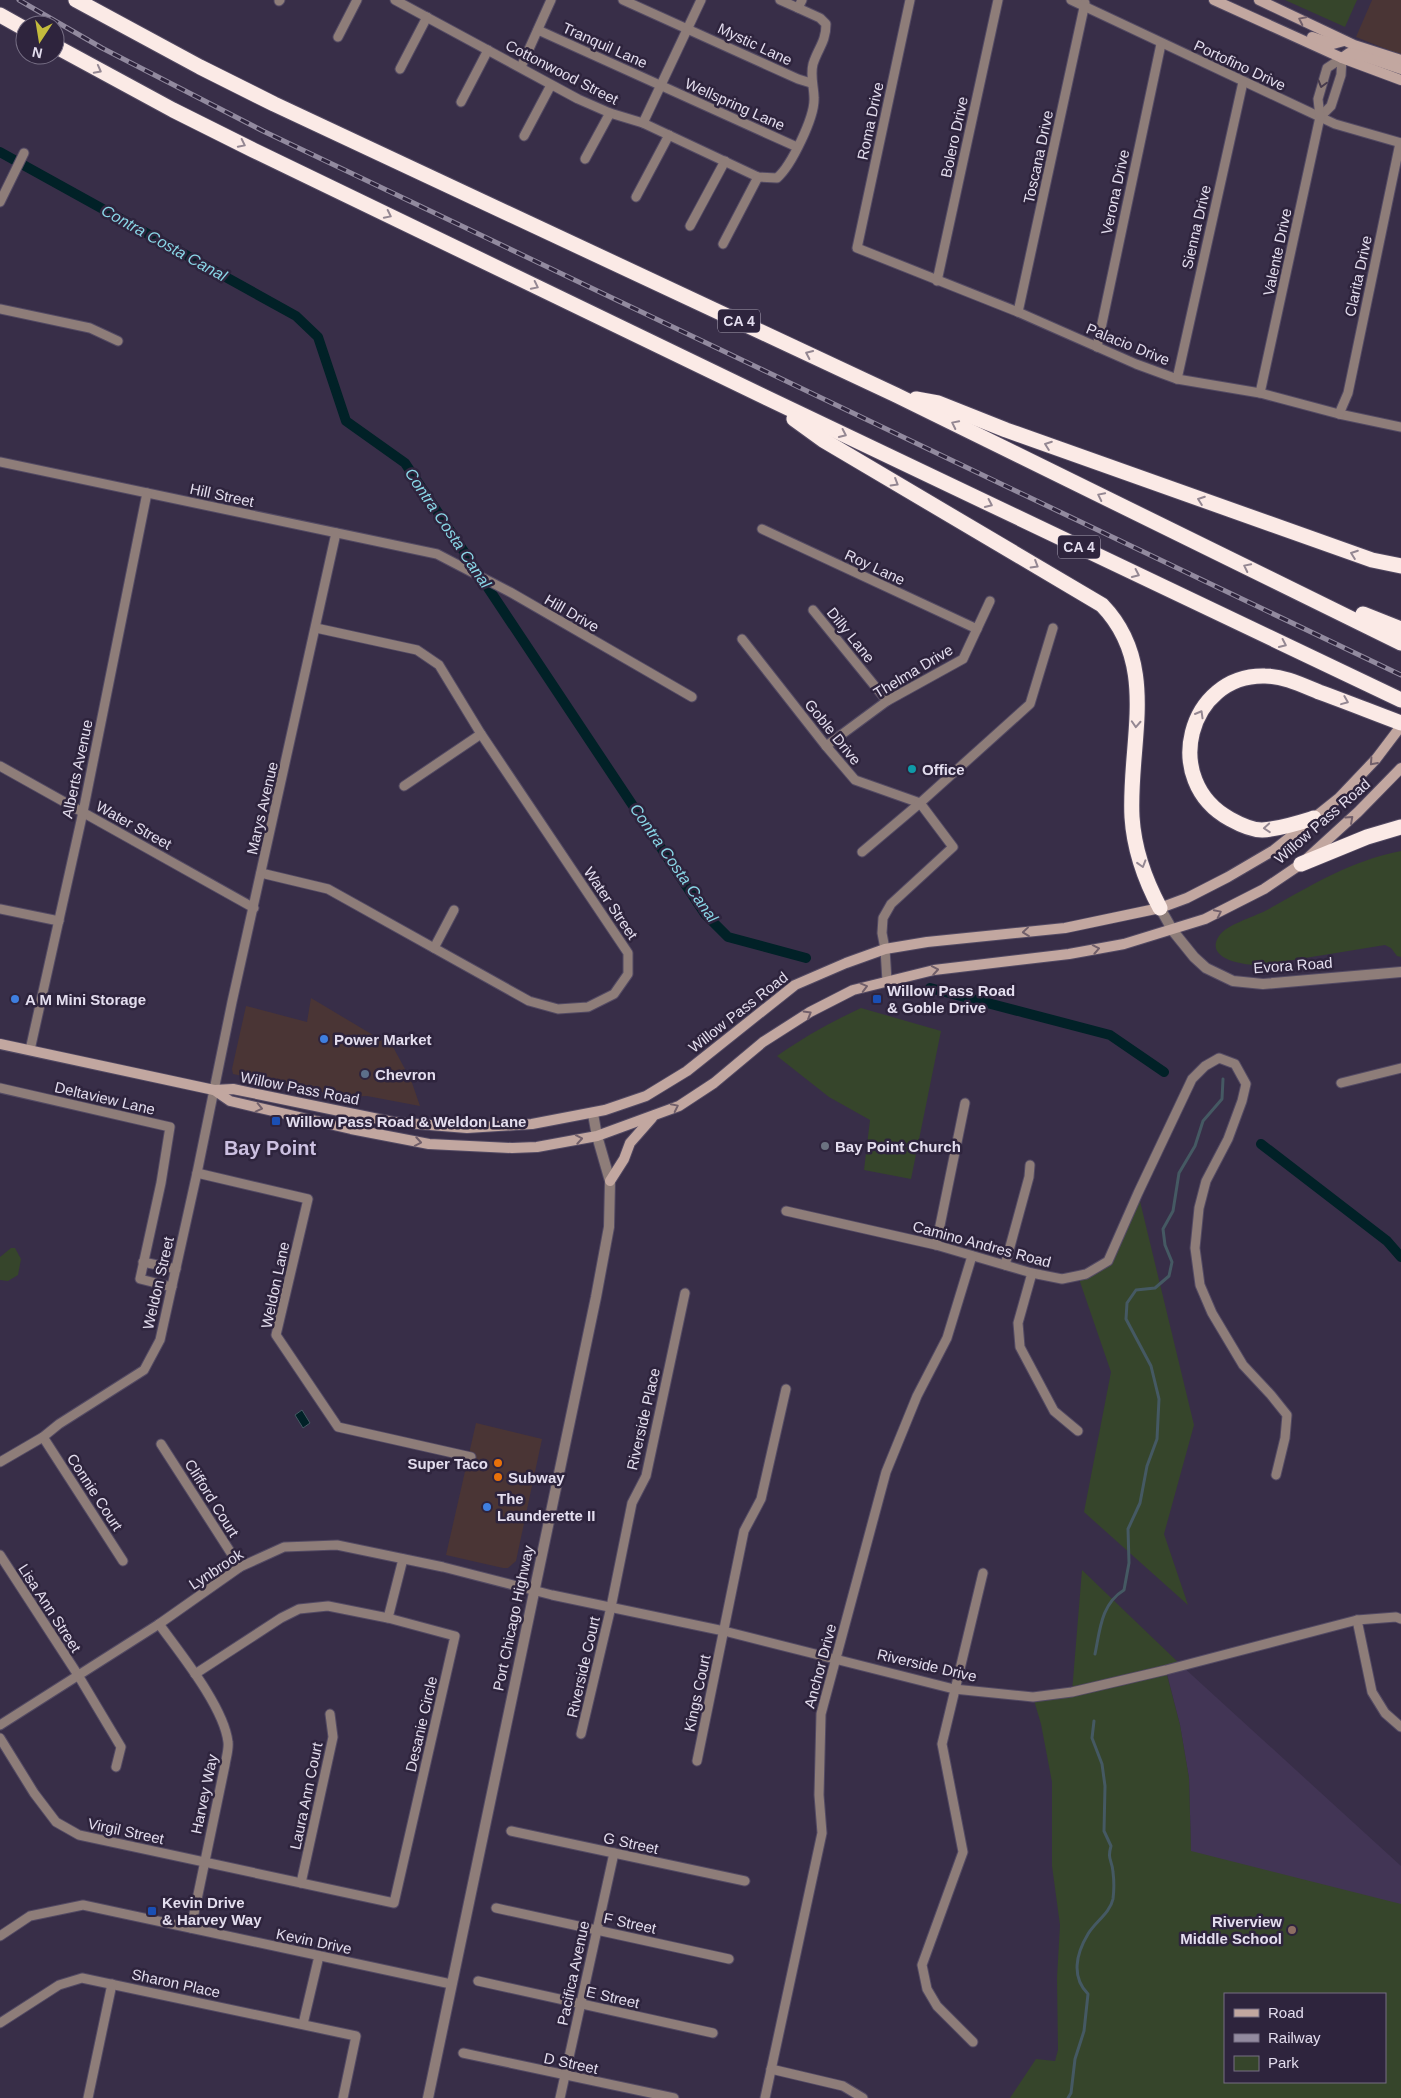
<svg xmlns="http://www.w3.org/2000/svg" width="1401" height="2098" viewBox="0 0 1401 2098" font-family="Helvetica,sans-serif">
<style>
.commercial{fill:#4a3535}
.built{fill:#423555;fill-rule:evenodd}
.green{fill:#36452b;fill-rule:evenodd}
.water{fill:#012127;stroke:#455963}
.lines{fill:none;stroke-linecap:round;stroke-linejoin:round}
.stream{stroke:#455963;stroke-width:3}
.canal{stroke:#012127;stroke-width:10}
.minor-casing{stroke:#534a63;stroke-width:11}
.tertiary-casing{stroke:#534a63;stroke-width:12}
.secondary-casing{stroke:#534a63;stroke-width:12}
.motorway-casing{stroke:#534a63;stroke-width:17}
.minor{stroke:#8e7d79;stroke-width:9}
.tertiary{stroke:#8e7d79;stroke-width:10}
.secondary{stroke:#c2a7a0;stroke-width:10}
.motorway{stroke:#fbeae6;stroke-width:15}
.rail-casing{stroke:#928a9f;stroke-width:5}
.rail{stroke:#2e243d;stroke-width:3;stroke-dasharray:9;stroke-linecap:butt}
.oneway{stroke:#715f6a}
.oneway2{stroke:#948792}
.oneway3{stroke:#463a4c}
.culture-dot{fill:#0f9aa8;stroke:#2e243d;stroke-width:2}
.shop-dot{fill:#3f7fe0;stroke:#2e243d;stroke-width:2}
.transit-dot{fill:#1a4fb4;stroke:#2e243d;stroke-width:2}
.service-dot{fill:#5c6f8a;stroke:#2e243d;stroke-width:2}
.worship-dot{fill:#6b7280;stroke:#2e243d;stroke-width:2}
.food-dot{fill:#e8710a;stroke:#2e243d;stroke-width:2}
.education-dot{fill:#8d6e63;stroke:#2e243d;stroke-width:2}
.labels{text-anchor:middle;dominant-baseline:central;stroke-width:5;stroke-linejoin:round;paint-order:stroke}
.shield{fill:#2e243d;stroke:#ada6b9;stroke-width:1}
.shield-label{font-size:14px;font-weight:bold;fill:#e3ddee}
.street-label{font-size:15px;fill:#e3ddee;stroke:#2e243d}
.poi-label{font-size:15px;font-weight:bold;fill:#e3ddee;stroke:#2e243d;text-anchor:start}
.water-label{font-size:16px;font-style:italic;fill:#89d6e6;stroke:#2e243d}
.district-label{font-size:20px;font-weight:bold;fill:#ccc0e1;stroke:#2e243d}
</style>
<rect width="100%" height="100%" fill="#382e48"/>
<g class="commercial">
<polygon points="1372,0 1401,0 1401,55 1356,37"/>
<polygon points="311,998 393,1047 411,1080 420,1106 367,1096 346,1097 233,1074 232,1069 246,1006 307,1022"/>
<polygon points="476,1423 542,1439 516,1561 508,1568 503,1568 446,1555"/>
</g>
<path class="built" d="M1182 1666 1401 1866V2098H1162L1191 1851 1189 1778 1180 1725 1166 1670ZM1225 1994H1385V2082H1225Z"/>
<g class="green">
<polygon points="1285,0 1357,0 1345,27"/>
<path d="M1401 851V957L1397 956 1391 948 1385 945 1262 965C1248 966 1203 960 1219 936 1226 925 1253 917 1265 911 1311 886 1349 861 1401 851Z"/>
<path d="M861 1008 941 1031 911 1179 864 1170 870 1120 829 1097 777 1056C804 1037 831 1022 861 1008Z"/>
<polygon points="1138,1193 1194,1425 1164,1534 1188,1605 1084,1512 1111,1372 1078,1276 1108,1261"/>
<polygon points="11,1248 15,1248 21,1259 18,1275 8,1281 0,1280 0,1257"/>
<path d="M1082 1570 1182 1666 1166 1671 1180 1725 1189 1778 1191 1851 1401 1904V2098H1010L1036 2059 1055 2061 1058 2050 1057 1978 1060 1925 1052 1866V1782L1041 1724 1033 1697 1072 1692ZM1225 1994H1385V2082H1225Z"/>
</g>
<polygon class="water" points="302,1410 310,1423 303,1428 295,1415"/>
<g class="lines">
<g class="stream">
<path d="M1095 1654C1100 1630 1101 1604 1124 1590L1129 1563 1128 1529 1140 1503 1147 1466 1157 1439 1159 1399 1151 1366 1126 1319 1127 1303 1136 1290 1155 1288 1169 1276 1172 1262 1165 1245 1163 1229 1173 1211 1179 1173 1195 1146 1203 1121 1222 1099 1223 1079"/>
<path d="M1068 2098 1071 2093 1075 2059 1084 2031 1088 1994C1071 1977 1076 1954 1088 1934 1095 1922 1110 1913 1113 1899 1114 1891 1114 1880 1113 1872 1112 1859 1107 1860 1111 1846L1104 1831 1105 1786 1102 1764 1092 1738 1094 1721"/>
</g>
<g class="canal">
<polyline points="0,152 296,316 318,337 346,421 405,463 705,914 728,937 806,958"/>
<polyline points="930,988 1110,1035 1164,1072"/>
<polyline points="1261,1144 1387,1241 1401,1257"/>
</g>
<defs>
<g id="minor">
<path d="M395 0 578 99 610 113 643 123 758 177 777 178C791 166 815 117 814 98 814 87 810 76 813 64 818 48 826 42 826 24L820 18 798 8 802 0"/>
<polyline points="623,0 798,79 811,83"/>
<polyline points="780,0 798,8"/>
<polyline points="910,0 857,248 1018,312 1136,364 1177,379 1260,393 1339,414 1401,427"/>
<polyline points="1071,0 1335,124 1401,143"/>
<polyline points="279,1 280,0"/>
<polyline points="538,30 797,147"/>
<polyline points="338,37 357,0"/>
<polyline points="521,67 551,0"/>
<polyline points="400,69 427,17"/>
<polyline points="461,102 488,50"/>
<polyline points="1320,117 1331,106 1341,75 1342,58"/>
<polyline points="643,123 701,0"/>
<polyline points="524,136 551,85"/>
<polyline points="585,159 610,113"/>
<polyline points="636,197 669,135"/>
<polyline points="0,202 24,153"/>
<polyline points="690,226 725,161"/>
<polyline points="723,244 758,177"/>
<polyline points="937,281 998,0"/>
<polyline points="0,309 90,328 118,341"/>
<polyline points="1018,312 1085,3"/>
<polyline points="1097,347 1161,44"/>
<polyline points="1177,379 1243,82"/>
<polyline points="1260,393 1320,117 1318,99 1327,68 1342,58"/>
<polyline points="1339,414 1348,393 1400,143"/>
<polyline points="0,462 437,554 510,592 692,697"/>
<polyline points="762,529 977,629"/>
<polyline points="813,610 887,701"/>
<polyline points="742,639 826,746 855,780 920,803 953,847 891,904 883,918 882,933 885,949 887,981"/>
<polyline points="826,746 887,701 963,659 990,601"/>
<polyline points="0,766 254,908"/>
<polyline points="404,786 481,734"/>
<polyline points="862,852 920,803 1030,704 1053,628"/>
<polyline points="261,873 328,889 529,1001 558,1009 588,1007 614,994 628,974 628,953 481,734 439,665 417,650 316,628"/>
<polyline points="0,909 59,921"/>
<polyline points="434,948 454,910"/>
<polyline points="30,1050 83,812 147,493"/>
<polyline points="1341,1083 1401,1068"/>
<polyline points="0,1088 170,1127 161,1183 140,1279 172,1287"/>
<polyline points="197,1173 308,1199 276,1335 338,1427 471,1457"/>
<polyline points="786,1211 936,1245 1032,1273 1062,1279 1086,1274 1108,1261 1138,1193 1192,1079 1205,1066 1219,1058 1235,1064 1246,1084 1242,1101 1228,1139 1206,1181 1199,1208 1195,1248 1200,1285 1212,1313 1243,1365 1271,1395 1287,1415 1285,1438 1276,1475"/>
<polyline points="936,1245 965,1103"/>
<polyline points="143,1262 176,1269"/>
<polyline points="1005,1265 1029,1177 1030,1165"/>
<polyline points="1032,1273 1018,1323 1020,1347 1054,1411 1078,1431"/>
<polyline points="43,1437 123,1561"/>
<polyline points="161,1444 240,1567"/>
<polyline points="0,1462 43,1437 59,1424 144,1370 160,1340 197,1173 232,1002 336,533"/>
<polyline points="0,1555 78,1675 121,1747 116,1767"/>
<polyline points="388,1618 403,1559"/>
<polyline points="1357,1620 1372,1692 1385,1713 1401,1727"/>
<path d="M159 1624C180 1653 224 1707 228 1742 229 1749 226 1758 225 1765L191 1928"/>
<polyline points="0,1725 159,1624 240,1567 284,1547 337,1545 443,1567 552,1595 724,1631 954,1689 1033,1697 1072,1692 1166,1670 1357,1620 1396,1617 1401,1619"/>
<polyline points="581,1734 611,1607 632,1503 646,1476 685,1293"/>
<polyline points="0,1738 34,1793 56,1822 79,1835 394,1903 455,1636 388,1618 328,1606 299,1609 281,1618 195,1674"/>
<polyline points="697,1761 744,1531 761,1499 786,1389"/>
<polyline points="511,1831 745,1881"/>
<polyline points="301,1883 333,1737 330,1714"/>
<polyline points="496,1908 729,1959"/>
<polyline points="0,1936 30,1916 83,1905 451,1984"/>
<polyline points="478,1981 713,2033"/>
<polyline points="0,2023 59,1985 82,1978 356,2036 343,2098"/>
<polyline points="303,2024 319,1956"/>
<polyline points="973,2042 937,2006 927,1989 922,1965 963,1852 942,1744 983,1573"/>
<polyline points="463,2053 674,2098"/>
<polyline points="771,2069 843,2086 863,2098"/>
<polyline points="88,2098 112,1984"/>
<polyline points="560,2098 614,1853"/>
<polyline points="765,2098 822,1833 819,1795 821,1714 886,1472 917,1396 947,1338 972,1256"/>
</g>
<g id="tertiary">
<polyline points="1160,908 1173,931 1194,957 1206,968 1233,981 1263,984 1401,972"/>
<polyline points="428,2098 596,1297 609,1227 610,1181 597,1136 593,1114"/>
</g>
<g id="secondary">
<polyline points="1214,0 1342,58 1401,80"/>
<polyline points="1259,0 1354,45 1401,60"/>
<polyline points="1312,37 1333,44 1344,41"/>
<polyline points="1342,58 1349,53 1360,55 1401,69"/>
<polyline points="0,1044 214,1090 233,1089 393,1122 467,1128 532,1124 605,1110 646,1096 687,1071 795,985 846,963 885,949 927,942 1065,928 1160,908 1187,898 1228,877 1274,850 1339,798 1376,759 1401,726"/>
<polyline points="214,1090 230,1101 351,1129 429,1144 512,1148 537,1147 597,1136 679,1106 714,1083 763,1042 810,1012 853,990 934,970 1069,954 1124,944 1205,919 1264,889 1301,864 1358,812 1401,768"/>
<polyline points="610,1181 624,1159 630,1143 652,1118"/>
</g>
<g id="motorway">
<polyline points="76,0 200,67 274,104 896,395 1401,643"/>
<polyline points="0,15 25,29"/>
<polyline points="55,46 173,110 253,150 767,398 1401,700"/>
<polyline points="916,399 938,403 1006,430 1372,560 1401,566"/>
<path d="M794 419 823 440 1102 605C1160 665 1128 743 1132 817 1134 849 1145 880 1160 908"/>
<polyline points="1363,614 1401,629"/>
<path d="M1314 818C1298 823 1280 829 1262 830 1252 830 1239 824 1230 819 1160 781 1188 674 1265 676 1284 676 1302 685 1319 692 1347 702 1374 713 1401 723"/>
<polyline points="1301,864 1367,837 1401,827"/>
</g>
</defs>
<use href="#minor" class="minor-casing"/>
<use href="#tertiary" class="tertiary-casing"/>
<use href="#secondary" class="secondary-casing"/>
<use href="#motorway" class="motorway-casing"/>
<use href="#minor" class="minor"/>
<use href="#tertiary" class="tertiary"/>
<use href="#secondary" class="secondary"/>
<use href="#motorway" class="motorway"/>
<defs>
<polyline id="rail" points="19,0 102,48 263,131 1401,675"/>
</defs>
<use href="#rail" class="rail-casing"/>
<use href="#rail" class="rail"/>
</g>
<defs><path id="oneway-chevron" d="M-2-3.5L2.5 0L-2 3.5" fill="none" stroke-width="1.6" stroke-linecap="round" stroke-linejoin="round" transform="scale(1.25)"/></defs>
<g class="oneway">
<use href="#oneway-chevron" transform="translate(1302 20) rotate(-154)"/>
<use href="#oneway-chevron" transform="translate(1373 762) rotate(132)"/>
<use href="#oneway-chevron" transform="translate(1350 819) rotate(-42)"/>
<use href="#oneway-chevron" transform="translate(1218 913) rotate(-26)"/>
<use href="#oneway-chevron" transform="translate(1026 932) rotate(174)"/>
<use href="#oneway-chevron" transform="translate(1096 949) rotate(-11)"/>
<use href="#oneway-chevron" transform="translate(935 970) rotate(-10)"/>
<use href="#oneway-chevron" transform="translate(864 987) rotate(-15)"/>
<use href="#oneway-chevron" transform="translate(808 1014) rotate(-31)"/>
<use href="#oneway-chevron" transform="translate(675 1107) rotate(-26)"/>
<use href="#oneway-chevron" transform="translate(259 1108) rotate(13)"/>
<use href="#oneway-chevron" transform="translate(579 1139) rotate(-10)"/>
<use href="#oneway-chevron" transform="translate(418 1142) rotate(10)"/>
</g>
<g class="oneway2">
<use href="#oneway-chevron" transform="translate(98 70) rotate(28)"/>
<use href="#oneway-chevron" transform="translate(242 144) rotate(26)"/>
<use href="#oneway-chevron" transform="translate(388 215) rotate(26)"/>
<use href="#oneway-chevron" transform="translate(535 286) rotate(26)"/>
<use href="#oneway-chevron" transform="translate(809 354) rotate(-155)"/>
<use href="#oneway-chevron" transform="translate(955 424) rotate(-154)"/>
<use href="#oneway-chevron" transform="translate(843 434) rotate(25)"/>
<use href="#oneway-chevron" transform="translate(1048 445) rotate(-160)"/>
<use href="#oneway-chevron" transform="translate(895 483) rotate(31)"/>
<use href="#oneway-chevron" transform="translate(1101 496) rotate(-154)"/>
<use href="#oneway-chevron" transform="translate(1201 500) rotate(-160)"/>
<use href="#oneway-chevron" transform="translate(989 504) rotate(25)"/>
<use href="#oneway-chevron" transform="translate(1354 554) rotate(-160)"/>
<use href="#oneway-chevron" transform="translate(1035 565) rotate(31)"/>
<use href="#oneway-chevron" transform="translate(1247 567) rotate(-154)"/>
<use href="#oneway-chevron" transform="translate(1136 574) rotate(25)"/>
<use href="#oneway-chevron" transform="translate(1283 644) rotate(25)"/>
<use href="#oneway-chevron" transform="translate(1345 701) rotate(22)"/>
<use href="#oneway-chevron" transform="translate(1200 714) rotate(-60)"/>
<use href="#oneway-chevron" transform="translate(1136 724) rotate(93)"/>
<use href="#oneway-chevron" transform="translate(1267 828) rotate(176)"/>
<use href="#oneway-chevron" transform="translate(1142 864) rotate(73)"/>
</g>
<use class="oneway3" href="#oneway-chevron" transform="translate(1322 84) rotate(106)"/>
<circle class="culture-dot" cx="912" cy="769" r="5"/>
<g class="shop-dot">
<circle cx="15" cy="999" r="5"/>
<circle cx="324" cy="1039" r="5"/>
<circle cx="487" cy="1507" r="5"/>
</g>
<g class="transit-dot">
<rect x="872" y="994" width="10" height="10" rx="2.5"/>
<rect x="271" y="1116" width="10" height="10" rx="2.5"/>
<rect x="147" y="1906" width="10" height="10" rx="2.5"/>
</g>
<circle class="service-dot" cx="365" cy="1074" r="5"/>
<circle class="worship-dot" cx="825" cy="1146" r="5"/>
<g class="food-dot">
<circle cx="498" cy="1463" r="5"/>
<circle cx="498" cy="1477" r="5"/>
</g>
<circle class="education-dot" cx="1292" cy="1930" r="5"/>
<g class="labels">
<g class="shield">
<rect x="718" y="309.5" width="42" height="23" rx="4"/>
<rect x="1058" y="535.5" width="42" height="23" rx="4"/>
</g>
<g class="shield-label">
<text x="739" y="321">CA 4</text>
<text x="1079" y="547">CA 4</text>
</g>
<g class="street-label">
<text transform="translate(755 44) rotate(25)">Mystic Lane</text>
<text transform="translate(605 45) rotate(24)">Tranquil Lane</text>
<text transform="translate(1240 65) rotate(25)">Portofino Drive</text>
<text transform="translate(562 72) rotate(27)">Cottonwood Street</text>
<text transform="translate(735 104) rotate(24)">Wellspring Lane</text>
<text transform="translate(870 121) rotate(-78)">Roma Drive</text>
<text transform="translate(954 137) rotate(-78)">Bolero Drive</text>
<text transform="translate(1038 157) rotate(-78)">Toscana Drive</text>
<text transform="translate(1115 192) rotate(-78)">Verona Drive</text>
<text transform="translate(1196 227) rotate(-77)">Sienna Drive</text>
<text transform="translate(1277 252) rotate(-78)">Valente Drive</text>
<text transform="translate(1358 276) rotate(-78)">Clarita Drive</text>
<text transform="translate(1128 344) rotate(22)">Palacio Drive</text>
<text transform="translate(222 495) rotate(12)">Hill Street</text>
<text transform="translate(875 567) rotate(25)">Roy Lane</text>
<text transform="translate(572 613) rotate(30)">Hill Drive</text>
<text transform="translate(851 635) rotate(51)">Dilly Lane</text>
<text transform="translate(913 671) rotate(-31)">Thelma Drive</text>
<text transform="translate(833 732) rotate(51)">Goble Drive</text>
<text transform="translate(77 769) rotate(-78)">Alberts Avenue</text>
<text transform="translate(262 808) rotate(-77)">Marys Avenue</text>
<text transform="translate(1322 821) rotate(-41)">Willow Pass Road</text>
<text transform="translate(134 825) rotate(29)">Water Street</text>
<text transform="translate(611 903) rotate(56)">Water Street</text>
<text transform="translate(1293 965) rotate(-4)">Evora Road</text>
<text transform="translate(738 1012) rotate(-38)">Willow Pass Road</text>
<text transform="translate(300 1088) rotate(11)">Willow Pass Road</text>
<text transform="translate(105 1098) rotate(13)">Deltaview Lane</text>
<text transform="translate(982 1244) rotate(15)">Camino Andres Road</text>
<text transform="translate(158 1283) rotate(-77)">Weldon Street</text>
<text transform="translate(275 1285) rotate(-78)">Weldon Lane</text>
<text transform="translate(643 1419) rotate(-77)">Riverside Place</text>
<text transform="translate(95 1492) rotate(57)">Connie Court</text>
<text transform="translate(212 1498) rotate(58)">Clifford Court</text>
<text transform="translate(216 1569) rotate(-33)">Lynbrook</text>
<text transform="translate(50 1608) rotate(57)">Lisa Ann Street</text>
<text transform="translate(513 1618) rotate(-78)">Port Chicago Highway</text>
<text transform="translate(927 1665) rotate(13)">Riverside Drive</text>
<text transform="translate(820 1666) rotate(-75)">Anchor Drive</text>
<text transform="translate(583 1667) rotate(-77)">Riverside Court</text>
<text transform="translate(697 1693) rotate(-78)">Kings Court</text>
<text transform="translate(421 1724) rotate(-77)">Desanie Circle</text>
<text transform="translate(204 1794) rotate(-78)">Harvey Way</text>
<text transform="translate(306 1796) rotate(-78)">Laura Ann Court</text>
<text transform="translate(126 1831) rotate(12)">Virgil Street</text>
<text transform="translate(631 1843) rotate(12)">G Street</text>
<text transform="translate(630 1923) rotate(12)">F Street</text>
<text transform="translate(314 1941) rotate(12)">Kevin Drive</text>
<text transform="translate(573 1973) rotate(-78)">Pacifica Avenue</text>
<text transform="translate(176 1983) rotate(12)">Sharon Place</text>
<text transform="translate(613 1997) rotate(13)">E Street</text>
<text transform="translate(571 2063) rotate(12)">D Street</text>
</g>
<g class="poi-label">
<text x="922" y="769">Office</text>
<text x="887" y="990">Willow Pass Road<tspan x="887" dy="17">&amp; Goble Drive</tspan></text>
<text x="25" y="999">A M Mini Storage</text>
<text x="334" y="1039">Power Market</text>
<text x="375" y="1074">Chevron</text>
<text x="286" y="1121">Willow Pass Road &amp; Weldon Lane</text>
<text x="835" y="1146">Bay Point Church</text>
<text x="488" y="1463" text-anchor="end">Super Taco</text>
<text x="508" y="1477">Subway</text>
<text x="497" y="1498">The<tspan x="497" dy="17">Launderette II</tspan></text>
<text x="162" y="1902">Kevin Drive<tspan x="162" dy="17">&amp; Harvey Way</tspan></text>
<text x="1282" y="1921" text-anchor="end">Riverview<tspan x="1282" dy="17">Middle School</tspan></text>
</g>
<g class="water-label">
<text transform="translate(164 243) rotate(29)">Contra Costa Canal</text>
<text transform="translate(448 528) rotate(56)">Contra Costa Canal</text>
<text transform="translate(674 863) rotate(55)">Contra Costa Canal</text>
</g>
<g class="district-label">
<text x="270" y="1148">Bay Point</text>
</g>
</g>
<rect x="1224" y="1993" width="162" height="90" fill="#2e243d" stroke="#766e84"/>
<rect x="1234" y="2009" width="25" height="8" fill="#c2a7a0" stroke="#766e84"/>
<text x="1268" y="2018" font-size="15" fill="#e3ddee">Road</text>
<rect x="1234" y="2034" width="25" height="8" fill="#928a9f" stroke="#766e84"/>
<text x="1268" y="2043" font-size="15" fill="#e3ddee">Railway</text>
<rect x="1234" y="2056" width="25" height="15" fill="#36452b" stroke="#766e84"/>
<text x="1268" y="2068" font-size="15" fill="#e3ddee">Park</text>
<g transform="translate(40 40) rotate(192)"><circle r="24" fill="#2e243d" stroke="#766e84"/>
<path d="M0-4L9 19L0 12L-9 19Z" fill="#c5bc3d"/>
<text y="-8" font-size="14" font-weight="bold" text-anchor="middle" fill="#e3ddee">N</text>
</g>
</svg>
